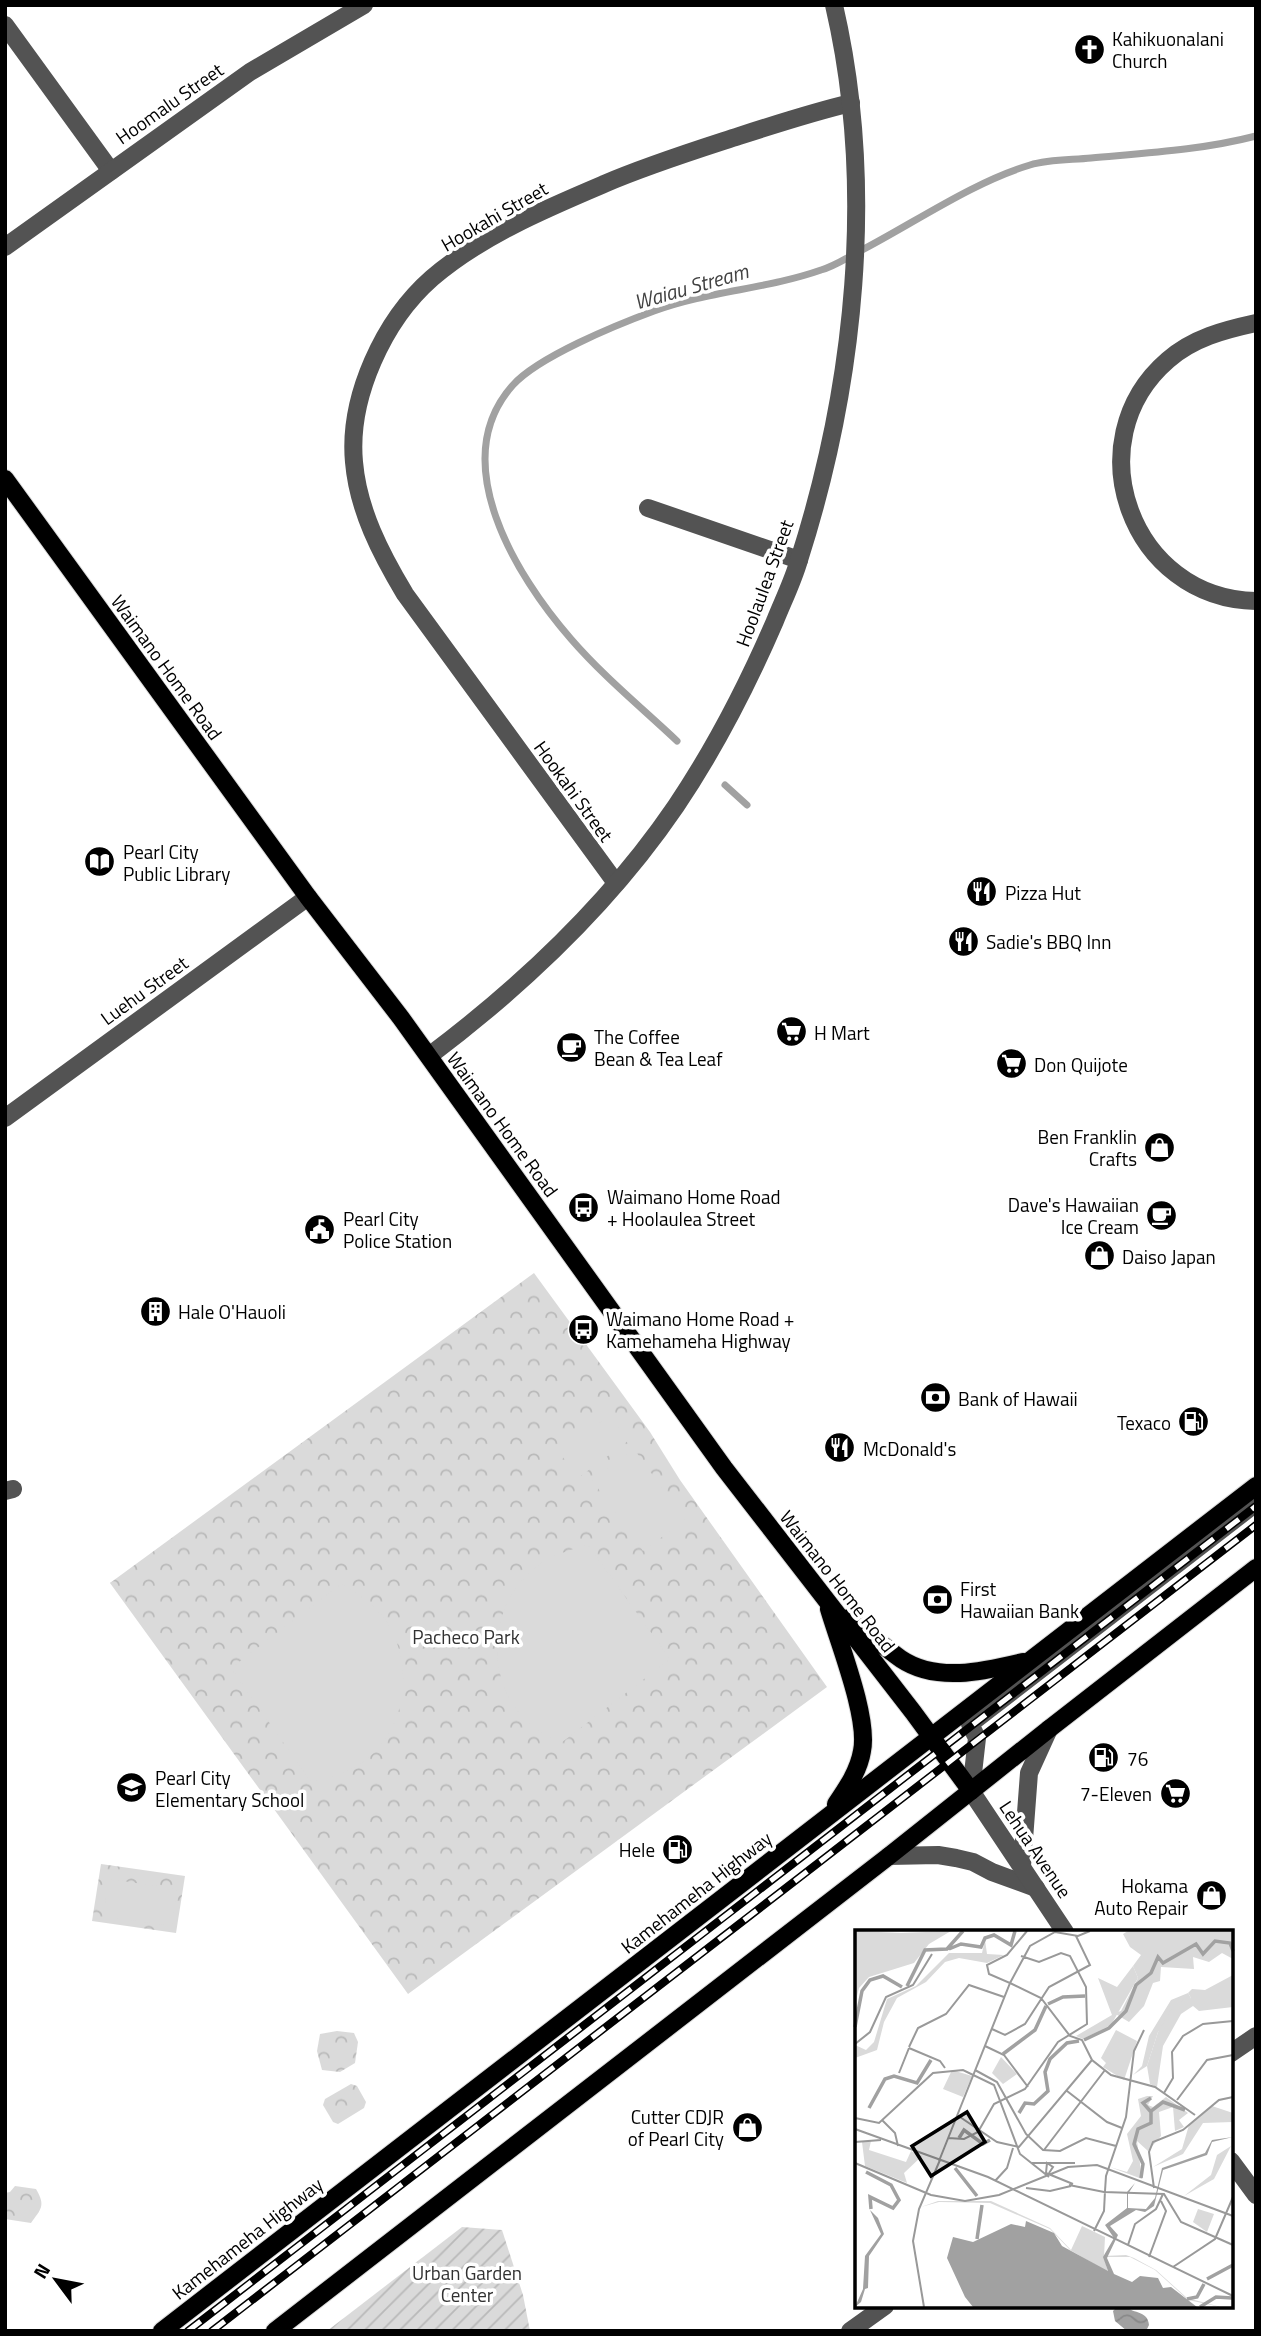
<svg xmlns="http://www.w3.org/2000/svg" width="1261" height="2336" viewBox="0 0 1261 2336" font-family="'Titillium Web',sans-serif">
<style>
.forest{fill:url(#forest-crowns)}
.garden{fill:url(#garden-furrows)}
.pitch{fill:#dadada}
.water{fill:url(#water-waves)}
.lines{fill:none;stroke-linecap:round;stroke-linejoin:round}
.stream{stroke:#a1a1a1;stroke-width:7}
.major-casing{stroke:#dbdbdb;stroke-width:20}
.minor{stroke:#535353;stroke-width:18}
.major{stroke:#000;stroke-width:18}
.rail-casing{stroke:#000;stroke-width:8}
.rail{stroke:#fff;stroke-width:5;stroke-dasharray:16;stroke-linecap:butt}
.labels{text-anchor:middle;dominant-baseline:central;stroke-width:7;stroke-linejoin:round;paint-order:stroke}
.poi-label{font-size:19px;fill:#000;stroke:#fff;text-anchor:start}
.street-label{font-size:19px;fill:#000;stroke:#fff}
.park-label{font-size:19px;fill:#313131;stroke:#fff}
.water-label{font-size:21px;font-style:italic;fill:#424242;stroke:#fff}
.inset-river{fill:none;stroke:#a1a1a1;stroke-width:3.5}
.inset-road{fill:none;stroke:#999;stroke-width:2}
.view{fill:#000;fill-opacity:0.15;stroke:#000;stroke-width:3.5}
.inset-edge{fill:none;stroke:#000;stroke-width:3.5}
</style>
<defs>
<pattern id="forest-crowns" width="20" height="18" patternUnits="userSpaceOnUse" patternTransform="scale(1.75)"><rect width="20" height="18" fill="#dadada"/><path d="M2 6a3 3 0 1 1 6 0M12 15a3 3 0 1 1 6 0" fill="none" stroke="#b9b9b9"/></pattern>
<pattern id="garden-furrows" width="10" height="10" patternUnits="userSpaceOnUse" patternTransform="scale(1.75)"><rect width="10" height="10" fill="#dadada"/><path d="M-1 1l2-2M0 10L10 0M9 11l2-2" fill="none" stroke="#b9b9b9"/></pattern>
<pattern id="water-waves" width="16" height="10" patternUnits="userSpaceOnUse" patternTransform="scale(1.75)"><rect width="16" height="10" fill="#a1a1a1"/><path d="M0 5q4-4 8 0t8 0" fill="none" stroke="#898989"/></pattern>
</defs>
<rect width="100%" height="100%" fill="#fff"/>
<g class="forest">
<polygon points="534,1273 650,1432 680,1480 827,1687 408,1994 110,1583"/>
<polygon points="101,1864 185,1876 176,1933 92,1921"/>
<polygon points="337,2031 354,2033 358,2042 355,2063 340,2072 322,2070 317,2051 320,2034"/>
<polygon points="351,2084 357,2086 366,2102 364,2108 338,2124 333,2122 323,2105 325,2099"/>
<path d="M15 2186 36 2189C46 2206 41 2209 31 2223L5 2219V2193L10 2192Z"/>
</g>
<polygon class="garden" points="462,2227 502,2230 523,2295 530,2331 327,2331"/>
<g class="pitch">
<polygon points="610,1415 628,1441 578,1478 559,1452"/>
<polygon points="634,1449 685,1520 643,1551 592,1480"/>
<path d="M588 1545 670 1659 561 1743C543 1735 526 1724 514 1706 488 1667 492 1610 526 1576 543 1558 565 1551 588 1545Z"/>
<path d="M341 1584C359 1594 375 1605 387 1622 416 1668 406 1737 357 1766 342 1775 327 1779 311 1782L231 1668Z"/>
<polygon points="109,1879 177,1889 172,1926 103,1916"/>
</g>
<path class="water" d="M1124 2306C1135 2314 1148 2311 1149 2325L1146 2331H1127L1115 2321 1113 2311 1117 2307Z"/>
<g class="lines">
<g class="stream">
<path d="M677 741C642 708 603 676 571 639 516 576 445 461 513 385 538 357 616 325 654 311 708 291 767 289 821 270 835 266 848 257 860 251 914 223 973 182 1030 165 1049 159 1072 160 1091 158 1146 153 1202 150 1256 136"/>
<polyline points="725,785 747,805"/>
</g>
<defs>
<g id="major">
<polyline points="5,479 308,897 401,1018 724,1468 913,1712 971,1791"/>
<path d="M829 1609C839 1643 869 1718 862 1751 859 1770 847 1788 836 1804"/>
<path d="M849 1618C866 1631 883 1646 901 1659 937 1683 985 1671 1023 1662"/>
<polyline points="162,2331 1256,1486"/>
<polyline points="275,2331 889,1856 1049,1729 1256,1568"/>
</g>
</defs>
<use href="#major" class="major-casing"/>
<g class="minor">
<polyline points="5,25 111,171"/>
<polyline points="5,247 250,72 364,5"/>
<path d="M1256 323C1224 330 1193 338 1168 360 1074 441 1131 599 1256 601"/>
<polyline points="648,508 799,560"/>
<path d="M616 883 405 594C381 554 358 510 354 462 348 397 384 320 432 278 481 236 545 209 604 184 648 165 693 151 739 136 776 124 813 112 851 103"/>
<path d="M429 1056C522 986 610 903 676 806 715 748 747 686 775 621 783 601 793 581 799 560 855 385 876 186 834 5"/>
<polyline points="5,1118 308,897"/>
<polyline points="5,1491 13,1489"/>
<polyline points="889,1856 938,1855 956,1858 973,1862 992,1872 1036,1888"/>
<polyline points="1022,1866 1029,1773 1049,1729"/>
<polyline points="1065,1932 971,1791 977,1738 970,1724 1256,1503"/>
<polyline points="1231,2053 1256,2036"/>
<polyline points="1231,2161 1256,2195"/>
<polyline points="850,2331 885,2306"/>
</g>
<use href="#major" class="major"/>
<defs>
<g id="rail">
<polyline points="188,2331 1256,1506"/>
<polyline points="212,2331 1256,1525"/>
</g>
</defs>
<use href="#rail" class="rail-casing"/>
<use href="#rail" class="rail"/>
</g>
<defs>
<symbol id="church-disc" viewBox="-11 -11 22 22"><circle r="9.5" fill="#000" stroke="#fff"/><path d="M-1.2-6h2.4v3.5h3.3v2.4h-3.3V6h-2.4V-.1h-3.3v-2.4h3.3Z" fill="#fff"/></symbol>
<symbol id="library-disc" viewBox="-11 -11 22 22"><circle r="9.5" fill="#000" stroke="#fff"/><path d="M-6-4Q-3-5.5-.7-3.5V5Q-3 3-6 4ZM6-4Q3-5.5 .7-3.5V5Q3 3 6 4Z" fill="#fff"/></symbol>
<symbol id="restaurant-disc" viewBox="-11 -11 22 22"><circle r="9.5" fill="#000" stroke="#fff"/><path d="M-5-6h1v4h1v-4h1v4h1v-4h1v5L-1.5 .5V6h-2V.5L-5-1ZM5-6V6H3V1.5H1.5Q1.5-4 5-6Z" fill="#fff"/></symbol>
<symbol id="supermarket-disc" viewBox="-11 -11 22 22"><circle r="9.5" fill="#000" stroke="#fff"/><path d="M-6-5.5h2.5l.6 2H6L4.5 2H-2.5L-4.4-4H-6ZM-1.5 3.2a1.3 1.3 0 1 0 .1 0ZM3 3.2a1.3 1.3 0 1 0 .1 0Z" fill="#fff"/></symbol>
<symbol id="cafe-disc" viewBox="-11 -11 22 22"><circle r="9.5" fill="#000" stroke="#fff"/><path d="M-5.5-4.5H6V0H3Q3 3.5 0 3.5H-2.5Q-5.5 3.5-5.5 0ZM3-3.2v2h1.7v-2ZM-6 4.5H4V6H-6Z" fill="#fff"/></symbol>
<symbol id="shop-disc" viewBox="-11 -11 22 22"><circle r="9.5" fill="#000" stroke="#fff"/><path d="M-5-2.5h2.3a2.7 3.5 0 0 1 5.4 0H5L5.5 6h-11ZM-1.5-2.5h3a1.5 2.3 0 0 0-3 0Z" fill="#fff"/></symbol>
<symbol id="bus-disc" viewBox="-11 -11 22 22"><circle r="9.5" fill="#000" stroke="#fff"/><path d="M-5-6H5V4H4V6H2V4H-2V6H-4V4H-5ZM-3.5-4V0h7V-4ZM-3.5 1.2v1.5H-2V1.2ZM2 1.2v1.5H3.5V1.2Z" fill="#fff"/></symbol>
<symbol id="civic-disc" viewBox="-11 -11 22 22"><circle r="9.5" fill="#000" stroke="#fff"/><path d="M-.6-6.5H3V-4.5H.6V-3L4-1V1h2V6H-6V1h2V-1L-.6-3ZM-1.2 2.5V6h2.4V2.5Z" fill="#fff"/></symbol>
<symbol id="building-disc" viewBox="-11 -11 22 22"><circle r="9.5" fill="#000" stroke="#fff"/><path d="M-4-6H4V6H1V3H-1V6H-4ZM-2.5-4.3h1.7v1.8h-1.7ZM.8-4.3h1.7v1.8H.8ZM-2.5-1h1.7V.8h-1.7ZM.8-1h1.7V.8H.8Z" fill="#fff"/></symbol>
<symbol id="bank-disc" viewBox="-11 -11 22 22"><circle r="9.5" fill="#000" stroke="#fff"/><path d="M-6-4H6V4H-6ZM0-2.3a2.3 2.3 0 1 0 0 4.6a2.3 2.3 0 1 0 0-4.6Z" fill="#fff"/></symbol>
<symbol id="fuel-disc" viewBox="-11 -11 22 22"><circle r="9.5" fill="#000" stroke="#fff"/><path d="M-5.5-6h7V0h2V4h1.3V-2.5L3-4.5l.8-.8L6-3V5H2.5V1h-1V6h-7ZM-4.2-4.7v3.2H.2V-4.7Z" fill="#fff"/></symbol>
<symbol id="school-disc" viewBox="-11 -11 22 22"><circle r="9.5" fill="#000" stroke="#fff"/><path d="M0-5L7-2L0 1L-7-2ZM-4 1L0 2.5L4 1V4Q0 6-4 4Z" fill="#fff"/></symbol>
</defs>
<g fill-rule="evenodd">
<use href="#church-disc" x="1072" y="32" width="35" height="35"/>
<use href="#library-disc" x="82" y="844" width="35" height="35"/>
<use href="#restaurant-disc" x="964" y="874" width="35" height="35"/>
<use href="#restaurant-disc" x="946" y="924" width="35" height="35"/>
<use href="#supermarket-disc" x="774" y="1014" width="35" height="35"/>
<use href="#cafe-disc" x="554" y="1030" width="35" height="35"/>
<use href="#supermarket-disc" x="994" y="1046" width="35" height="35"/>
<use href="#shop-disc" x="1142" y="1130" width="35" height="35"/>
<use href="#bus-disc" x="566" y="1190" width="35" height="35"/>
<use href="#cafe-disc" x="1144" y="1198" width="35" height="35"/>
<use href="#civic-disc" x="302" y="1212" width="35" height="35"/>
<use href="#shop-disc" x="1082" y="1238" width="35" height="35"/>
<use href="#building-disc" x="138" y="1294" width="35" height="35"/>
<use href="#bus-disc" x="566" y="1312" width="35" height="35"/>
<use href="#bank-disc" x="918" y="1380" width="35" height="35"/>
<use href="#fuel-disc" x="1176" y="1404" width="35" height="35"/>
<use href="#restaurant-disc" x="822" y="1430" width="35" height="35"/>
<use href="#bank-disc" x="920" y="1582" width="35" height="35"/>
<use href="#fuel-disc" x="1086" y="1740" width="35" height="35"/>
<use href="#school-disc" x="114" y="1770" width="35" height="35"/>
<use href="#supermarket-disc" x="1158" y="1776" width="35" height="35"/>
<use href="#fuel-disc" x="660" y="1832" width="35" height="35"/>
<use href="#shop-disc" x="1194" y="1878" width="35" height="35"/>
<use href="#shop-disc" x="730" y="2110" width="35" height="35"/>
</g>
<g class="labels">
<g class="poi-label">
<text x="1112" y="38">Kahikuonalani<tspan x="1112" dy="22">Church</tspan></text>
<text x="123" y="851">Pearl City<tspan x="123" dy="22">Public Library</tspan></text>
<text x="1005" y="892">Pizza Hut</text>
<text x="986" y="941">Sadie's BBQ Inn</text>
<text x="814" y="1032">H Mart</text>
<text x="594" y="1036">The Coffee<tspan x="594" dy="22">Bean &amp; Tea Leaf</tspan></text>
<text x="1034" y="1064">Don Quijote</text>
<text x="1137" y="1136" text-anchor="end">Ben Franklin<tspan x="1137" dy="22">Crafts</tspan></text>
<text x="607" y="1196">Waimano Home Road<tspan x="607" dy="22">+ Hoolaulea Street</tspan></text>
<text x="1139" y="1204" text-anchor="end">Dave's Hawaiian<tspan x="1139" dy="22">Ice Cream</tspan></text>
<text x="343" y="1218">Pearl City<tspan x="343" dy="22">Police Station</tspan></text>
<text x="1122" y="1256">Daiso Japan</text>
<text x="178" y="1311">Hale O'Hauoli</text>
<text x="606" y="1318">Waimano Home Road +<tspan x="606" dy="22">Kamehameha Highway</tspan></text>
<text x="958" y="1398">Bank of Hawaii</text>
<text x="1171" y="1422" text-anchor="end">Texaco</text>
<text x="863" y="1448">McDonald's</text>
<text x="960" y="1588">First<tspan x="960" dy="22">Hawaiian Bank</tspan></text>
<text x="1127" y="1758">76</text>
<text x="155" y="1777">Pearl City<tspan x="155" dy="22">Elementary School</tspan></text>
<text x="1152" y="1793" text-anchor="end">7-Eleven</text>
<text x="655" y="1849" text-anchor="end">Hele</text>
<text x="1188" y="1885" text-anchor="end">Hokama<tspan x="1188" dy="22">Auto Repair</tspan></text>
<text x="724" y="2116" text-anchor="end">Cutter CDJR<tspan x="724" dy="22">of Pearl City</tspan></text>
</g>
<g class="street-label">
<text transform="translate(169 103) rotate(-35)">Hoomalu Street</text>
<text transform="translate(494 216) rotate(-30)">Hookahi Street</text>
<text transform="translate(764 583) rotate(-70)">Hoolaulea Street</text>
<text transform="translate(167 667) rotate(54)">Waimano Home Road</text>
<text transform="translate(574 791) rotate(54)">Hookahi Street</text>
<text transform="translate(144 990) rotate(-36)">Luehu Street</text>
<text transform="translate(503 1124) rotate(54)">Waimano Home Road</text>
<text transform="translate(838 1581) rotate(52)">Waimano Home Road</text>
<text transform="translate(1036 1849) rotate(56)">Lehua Avenue</text>
<text transform="translate(696 1892) rotate(-38)">Kamehameha Highway</text>
<text transform="translate(247 2238) rotate(-38)">Kamehameha Highway</text>
</g>
<g class="park-label">
<text x="466" y="1636">Pacheco Park</text>
<text x="467" y="2272">Urban Garden<tspan x="467" dy="22">Center</tspan></text>
</g>
<g class="water-label">
<text transform="translate(691 286) rotate(-16)">Waiau Stream</text>
</g>
</g>
<g transform="translate(855 1930)">
<rect width="378" height="378" fill="#fff"/>
<path d="M0 1 46 3 96 1 74 14 59 33 14 47 4 58 0 74ZM278 36 283 48 256 95 228 109 221 106 257 85 243 48 262 57ZM333 63 336 68 303 102 292 136 278 145 287 136 294 106 316 70ZM292 166H298L293 175 298 177 311 167 333 183 324 190 329 197 320 201 318 177 304 182 306 206 293 221 282 211 287 249 255 237 272 242 278 231 272 204 286 186 283 169ZM357 176 378 183V192L348 193 328 224 298 237 327 219 334 195ZM376 216 359 249 329 266 356 245 362 225Z" fill="#dadada"/>
<path d="M273 1H378V29L367 23 354 32 338 27 339 39 306 37 305 51 298 53 289 76 274 92 259 83 266 81 283 48 278 36 286 25 275 17 268 4ZM130 10 132 24 149 25 132 33 104 28 90 32 71 52 42 68 29 92 22 120 0 128V115L11 120 19 112 32 69 61 56 94 23H127ZM378 45V77L344 81 338 76 326 84 308 116 302 157 295 154 292 136 303 102 320 73 336 68 333 63 337 59 350 60ZM261 100 282 111 269 150 248 137 251 133 246 128ZM146 127 162 144 148 154 137 143ZM97 140 117 146 108 167 88 159ZM83 271H136L195 298 216 320 227 296 250 307 249 326 271 325 279 328 301 340 332 368 366 377 333 370 300 340 275 327H249L253 342 215 320 195 299 135 273 84 272 66 277ZM343 279 359 284 352 302 338 292Z" fill="#dadada"/>
<path d="M16 211 14 220 51 232 56 221 67 226 49 243 52 253 10 236 7 212Z" fill="#dadada"/>
<path d="M378 207 357 212 352 225 308 240 299 276 290 282 281 280 255 296 263 305 252 328 259 344 277 352 285 346 303 348 308 358 316 357 342 377H118L110 367 92 328 98 307 118 312 156 294 170 297 171 291 199 303 207 316 253 341 248 327 259 308 250 295 272 278V262L280 253 273 264V278L291 279 300 268 307 238 350 223 357 210ZM15 280 23 288 29 304 14 326 13 358 10 359 6 372 0 377 8 359 10 326 26 304Z" fill="#a1a1a1"/>
<path class="inset-river" d="M94 19 106 14 126 17 130 8 139 5 156 15 160 1M52 56 70 20 92 19 108 1M193 74 208 67 230 66M0 97 7 61 15 50 28 46 47 57M229 110 254 98 271 81 281 55 296 43 303 27 308 33 341 14 348 24 360 11 375 13 378 21M148 124 180 100 191 76M296 168 288 173 296 182M14 178 30 149 39 146 62 153 76 130M164 183 170 173 179 174 193 161 190 142 195 129 212 113 224 111M104 208 109 200 128 214 135 210M100 238 122 266M11 242 36 255 44 270 38 278 15 267 16 279M286 248 288 234 279 214 283 199 296 193V181L308 172 330 180M122 309 127 275M352 349 378 335M332 369 342 367 349 354M345 377 361 367 377 368"/>
<path class="inset-road" d="M235 1 223 6 200 2 175 16 155 53 186 68 215 106 227 110 237 130 256 145 300 157 340 185M137 99 150 105 170 94 194 57 235 35 221 6M0 114 15 102 31 67 58 55 77 24M130 116 149 125 173 157M54 117 63 98 91 84 114 55 149 67M54 118 85 131 90 138M120 140 142 152 171 204 188 220 205 221 231 208 261 216M44 143 54 118M212 161 252 192 267 198M309 163 318 148 317 122 328 106 348 94 378 91M322 170 352 130 378 125M102 185 142 212 164 217 237 130M0 188 24 193 78 143 108 140 139 155 165 224 194 247M27 190 40 203 43 216M0 199 133 247 378 366M93 208 109 209 123 202 139 174 170 159 203 112 232 94 231 57 215 26 206 23 184 32 166 26M0 212 26 210M189 220 250 140M84 231 155 53 134 44 132 35 152 25 172 1M0 233 76 265 110 271 144 265 213 237 242 235 378 286M177 233H220M194 243 198 237 192 233 191 243 218 254M140 251 152 238 158 218M214 255 249 262 309 264 326 292 378 315M171 258 195 261 216 256M299 258 294 222 298 212 328 200 364 170 378 167M250 261 251 246 271 187 279 121 289 100M239 301 249 281 250 261M273 315 280 294 301 279 308 264M294 327 311 281 306 271M318 337 360 309 378 267M69 377 58 311 64 279 85 230"/>
<path class="view" d="M112 182 130 212 76 246 57 216Z"/>
<rect width="378" height="378" class="inset-edge"/>
</g>
<rect width="1261" height="2336" fill="none" stroke="#000000" stroke-width="14"/>
<g transform="translate(56 2280) rotate(302)" stroke="#ffffff" stroke-width="5" paint-order="stroke">
<path d="M0-5L12 26L0 18L-12 26Z" fill="#000000"/>
<text y="-10" font-size="19" font-weight="bold" text-anchor="middle" fill="#000000">N</text>
</g>
</svg>
